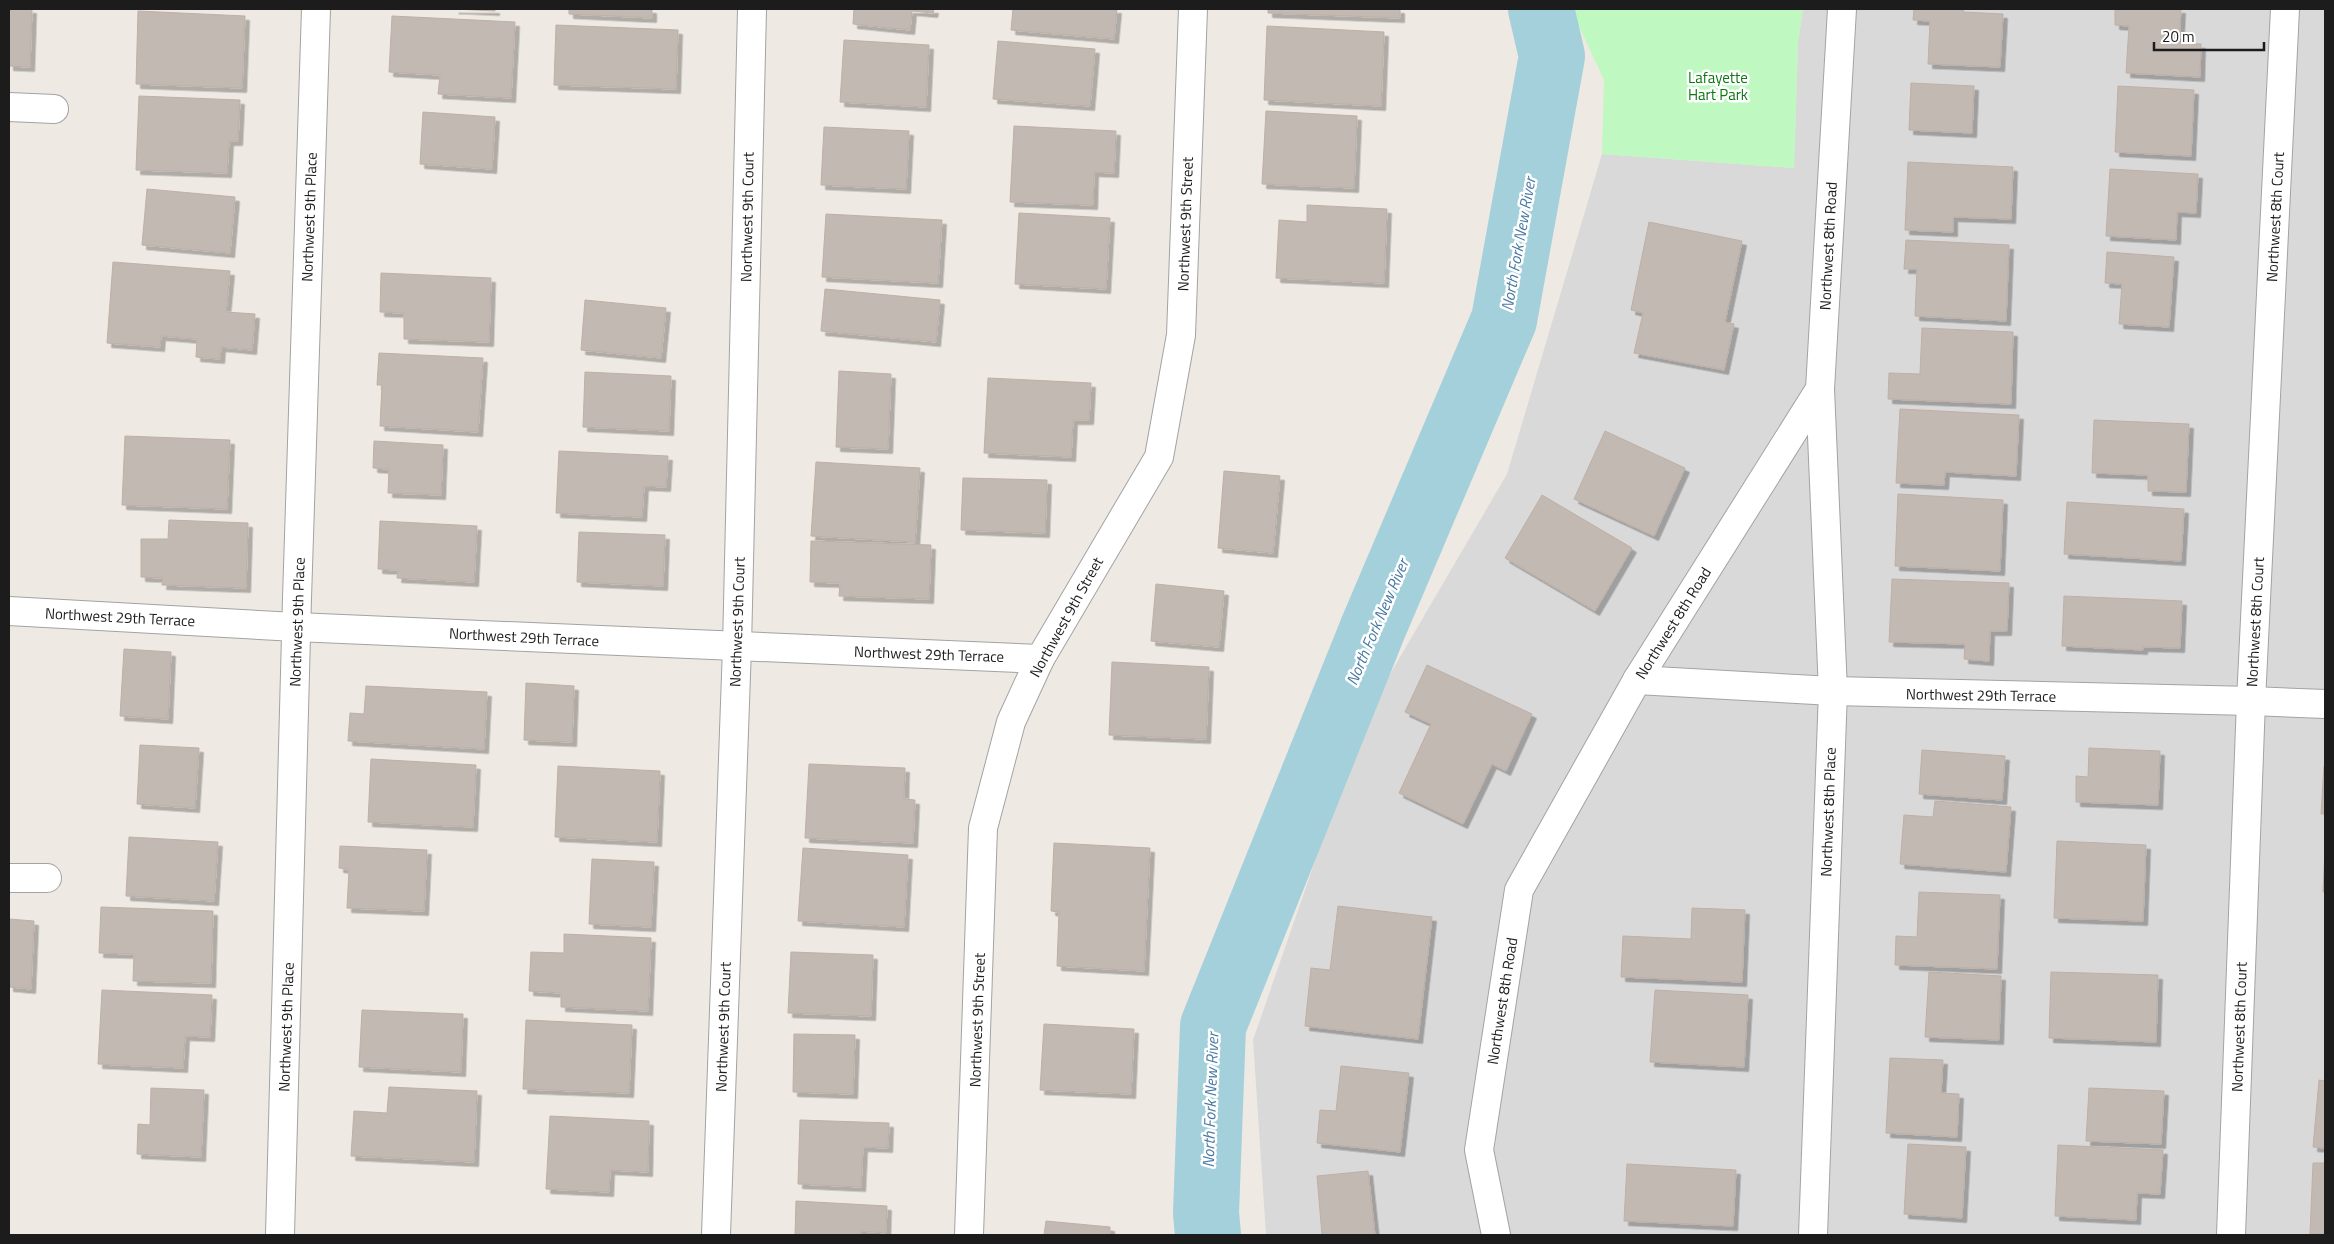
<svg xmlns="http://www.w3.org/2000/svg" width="2334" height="1244" viewBox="0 0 2334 1244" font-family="'Titillium Web',sans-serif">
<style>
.residential{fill:#dad9d9}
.park{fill:#bff8c1}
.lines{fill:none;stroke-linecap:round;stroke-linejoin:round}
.river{stroke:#a3d0db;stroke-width:66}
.building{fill:#c2b9b2;stroke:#bfafa5;filter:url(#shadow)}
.minor-casing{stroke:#a3a3a3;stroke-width:30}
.minor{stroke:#fff;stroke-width:28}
.labels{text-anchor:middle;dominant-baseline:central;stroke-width:5;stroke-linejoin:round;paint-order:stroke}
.park-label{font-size:15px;fill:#0d7712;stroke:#fff}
.street-label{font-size:15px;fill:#1c1c1c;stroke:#fff}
.water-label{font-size:16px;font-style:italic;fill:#4879a2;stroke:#fff}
</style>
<defs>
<filter id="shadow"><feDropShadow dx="4.5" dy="4.5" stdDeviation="0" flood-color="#0004"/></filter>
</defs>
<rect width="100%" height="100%" fill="#eee9e2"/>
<polygon class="residential" points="1803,9 2325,9 2325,1235 1266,1235 1253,1040 1365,717 1507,474 1602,154 1794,168 1798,42"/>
<polygon class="park" points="1571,9 1803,9 1798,42 1794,168 1602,154 1604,80"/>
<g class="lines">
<polyline class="river" points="1208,1235 1206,1213 1213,1026 1373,628 1504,320 1552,56 1541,9"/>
</g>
<g class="building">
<polygon points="9,9 32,9 30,67 9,66"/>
<polygon points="454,9 495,9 495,11"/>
<polygon points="569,9 652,9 652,18 569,14"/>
<polygon points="854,9 934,9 933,13 912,11 910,30 853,24"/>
<polygon points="1013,9 1117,9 1114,39 1011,30"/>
<polygon points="1268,9 1400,9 1400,18 1268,13"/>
<polygon points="1914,9 1964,9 1963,12 2003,14 2000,67 1928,64 1930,21 1913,20"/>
<polygon points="2115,9 2181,9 2179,43 2201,44 2200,77 2126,73 2129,26 2115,25"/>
<polygon points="138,11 245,16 242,88 136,84"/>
<polygon points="392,16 515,22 511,98 438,94 440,75 389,72"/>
<polygon points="556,25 678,30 676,89 554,85"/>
<polygon points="1267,26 1384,32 1381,106 1264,100"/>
<polygon points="844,40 929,45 926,107 840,102"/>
<polygon points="998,41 1095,49 1090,106 993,99"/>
<polygon points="1911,83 1974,86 1972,133 1909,130"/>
<polygon points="2118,86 2194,90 2191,156 2115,152"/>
<polygon points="139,96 240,100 238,141 229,141 227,173 136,170"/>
<polygon points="1266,111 1357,116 1354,188 1262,184"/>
<polygon points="423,112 495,117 492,169 420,164"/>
<polygon points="1014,126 1116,131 1114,173 1094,172 1093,205 1010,202"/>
<polygon points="824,127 909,131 906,189 821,185"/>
<polygon points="1908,162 2013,167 2011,219 1953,217 1953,232 1905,230"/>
<polygon points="2110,169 2198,174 2196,213 2177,212 2176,240 2106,236"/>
<polygon points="147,189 235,197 230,253 142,245"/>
<polygon points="1307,205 1387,209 1384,283 1276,278 1279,220 1307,222"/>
<polygon points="1019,213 1110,218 1106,289 1015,284"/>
<polygon points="826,214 942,220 938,283 822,277"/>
<polygon points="1649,222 1742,241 1725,322 1734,324 1724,370 1634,353 1643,313 1631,310"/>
<polygon points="1906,240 2009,245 2006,321 1915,316 1917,269 1904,269"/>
<polygon points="2107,252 2174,257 2169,327 2119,324 2122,284 2105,283"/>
<polygon points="113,262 230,271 226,312 255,314 252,350 221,347 220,359 196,357 197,339 161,336 160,347 107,343"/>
<polygon points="381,273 491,278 489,342 404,339 404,313 380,312"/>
<polygon points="825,289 940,300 936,342 821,331"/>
<polygon points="585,300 666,308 661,358 581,350"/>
<polygon points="1922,328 2013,332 2011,404 1888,399 1889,373 1920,374"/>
<polygon points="379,353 483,358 478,432 380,426 382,385 377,385"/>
<polygon points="839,371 891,374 888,449 836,447"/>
<polygon points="585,372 671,376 669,431 583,427"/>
<polygon points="988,378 1091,383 1089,420 1073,420 1071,457 984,453"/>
<polygon points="1900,409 2019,415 2016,476 1945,472 1944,485 1896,483"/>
<polygon points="2094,420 2189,424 2186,492 2148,491 2148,475 2092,473"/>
<polygon points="1605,431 1685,468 1654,536 1574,499"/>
<polygon points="125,436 230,440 227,509 122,505"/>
<polygon points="374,441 443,445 441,495 388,493 389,469 373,468"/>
<polygon points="559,451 668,456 666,487 644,486 642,517 556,513"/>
<polygon points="816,462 920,468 915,542 811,536"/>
<polygon points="1224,471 1280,476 1273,553 1218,548"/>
<polygon points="963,478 1047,480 1045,533 961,530"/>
<polygon points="1898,494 2003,500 2000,571 1895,566"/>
<polygon points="1542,495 1632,548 1595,611 1505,558"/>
<polygon points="2067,502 2184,509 2181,561 2064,554"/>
<polygon points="169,520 248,523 246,588 162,585 163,578 141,577 141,539 168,539"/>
<polygon points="380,521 477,526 474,582 397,578 398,570 378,569"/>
<polygon points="579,532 665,535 663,586 577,582"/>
<polygon points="811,541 931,545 929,599 839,596 840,583 810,582"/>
<polygon points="1892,579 2009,583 2007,631 1990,631 1989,661 1964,659 1965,644 1889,642"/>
<polygon points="1156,584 1224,591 1219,647 1151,641"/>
<polygon points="2064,596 2182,601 2180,648 2143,647 2143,650 2062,646"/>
<polygon points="124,649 171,652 168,719 120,716"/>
<polygon points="1112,662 1209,667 1206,739 1109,735"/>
<polygon points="1427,665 1532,714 1506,771 1492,764 1463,824 1399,793 1431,724 1405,712"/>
<polygon points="526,683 574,686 572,742 524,740"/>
<polygon points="366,686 487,692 484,749 348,741 350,713 364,714"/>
<polygon points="140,745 199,748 195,808 137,804"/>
<polygon points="2089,748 2160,751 2158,805 2076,802 2076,776 2088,777"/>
<polygon points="1922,750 2005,756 2002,800 1919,794"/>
<polygon points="371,759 476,765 473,827 368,822"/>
<polygon points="809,764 905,768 904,799 915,800 913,843 805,838"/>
<polygon points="558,766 660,771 657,842 555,837"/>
<polygon points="2324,766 2325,766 2325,814 2321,814"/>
<polygon points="1935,801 2011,807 2006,872 1900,864 1904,815 1933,817"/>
<polygon points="129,837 218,842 214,901 126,896"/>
<polygon points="2057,841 2146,845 2143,921 2054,918"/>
<polygon points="1054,843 1150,848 1144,971 1057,966 1059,912 1051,911"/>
<polygon points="340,846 427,850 424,911 347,908 349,869 339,868"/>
<polygon points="803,848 908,855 904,927 798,921"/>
<polygon points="2325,849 2325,892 2323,892"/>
<polygon points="592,859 654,862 651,927 589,924"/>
<polygon points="1919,892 2000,895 1997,969 1895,965 1896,936 1917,937"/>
<polygon points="1338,906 1432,917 1418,1039 1305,1026 1311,968 1330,970"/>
<polygon points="101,907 213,911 211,983 133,981 134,954 99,953"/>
<polygon points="1692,908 1745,910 1742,982 1621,977 1623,936 1691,939"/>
<polygon points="9,919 34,921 31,989 9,987"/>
<polygon points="564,934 651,938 648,1011 561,1007 561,993 529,991 531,952 564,953"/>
<polygon points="791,952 873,955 871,1016 788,1013"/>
<polygon points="1929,972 2001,976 1999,1040 1925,1037"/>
<polygon points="2051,972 2158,975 2156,1042 2049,1038"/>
<polygon points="102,990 212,995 210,1037 185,1036 183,1068 98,1064"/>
<polygon points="1655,990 1748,995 1744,1067 1650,1062"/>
<polygon points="362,1010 463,1014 461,1072 359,1067"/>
<polygon points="526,1020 632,1025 629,1093 523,1089"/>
<polygon points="1044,1024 1134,1029 1131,1094 1040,1090"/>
<polygon points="794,1034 855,1035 853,1094 793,1092"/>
<polygon points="1890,1058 1943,1060 1941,1093 1959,1094 1957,1137 1886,1133"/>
<polygon points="1341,1066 1409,1073 1400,1152 1317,1143 1320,1110 1336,1111"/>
<polygon points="2319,1080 2325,1081 2325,1148 2313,1147"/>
<polygon points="389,1087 477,1091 474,1162 351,1156 354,1111 387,1113"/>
<polygon points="151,1088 204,1090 201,1157 137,1154 138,1124 150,1125"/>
<polygon points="2089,1088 2164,1091 2161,1144 2086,1141"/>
<polygon points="550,1116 649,1121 648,1172 610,1170 609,1192 546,1189"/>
<polygon points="800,1120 889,1123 888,1148 863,1147 861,1187 798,1184"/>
<polygon points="1908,1144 1966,1147 1962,1218 1904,1214"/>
<polygon points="2058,1145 2163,1150 2160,1194 2137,1193 2136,1220 2055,1216"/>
<polygon points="2313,1163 2325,1163 2325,1234 2310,1234"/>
<polygon points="1627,1164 1736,1170 1733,1226 1624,1221"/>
<polygon points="1368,1171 1375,1235 1322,1235 1317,1176"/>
<polygon points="796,1201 887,1206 886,1233 860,1231 860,1235 795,1235"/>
<polygon points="1046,1221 1110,1227 1110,1235 1044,1235"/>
</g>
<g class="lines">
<defs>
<g id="minor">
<polyline points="9,107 54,109"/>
<polyline points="9,611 296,627 1040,659"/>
<polyline points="1637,680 1833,691 2251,701 2325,704"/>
<polyline points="9,878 47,878"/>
<polyline points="280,1235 297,598 316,9"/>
<polyline points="716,1235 737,647 752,9"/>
<polyline points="969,1235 983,828 1011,722 1040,659 1159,457 1181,335 1193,9"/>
<polyline points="1496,1235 1479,1150 1519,890 1637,680 1820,389 1842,9"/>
<polyline points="1813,1235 1833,691 1820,389"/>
<polyline points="2231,1235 2251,701 2285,9"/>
</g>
</defs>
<use href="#minor" class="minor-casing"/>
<use href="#minor" class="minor"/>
</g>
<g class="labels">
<g class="park-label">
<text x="1718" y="77">Lafayette<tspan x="1718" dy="17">Hart Park</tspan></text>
</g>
<g class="street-label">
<text transform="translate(309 217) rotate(-88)">Northwest 9th Place</text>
<text transform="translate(747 217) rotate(-89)">Northwest 9th Court</text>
<text transform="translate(2275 217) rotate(-87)">Northwest 8th Court</text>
<text transform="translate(1185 224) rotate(-88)">Northwest 9th Street</text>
<text transform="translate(1828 246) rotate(-87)">Northwest 8th Road</text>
<text transform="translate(120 617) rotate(3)">Northwest 29th Terrace</text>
<text transform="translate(1066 617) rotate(-61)">Northwest 9th Street</text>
<text transform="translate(297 622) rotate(-88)">Northwest 9th Place</text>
<text transform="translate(737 622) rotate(-88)">Northwest 9th Court</text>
<text transform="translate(2255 622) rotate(-87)">Northwest 8th Court</text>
<text transform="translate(1673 623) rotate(-58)">Northwest 8th Road</text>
<text transform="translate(524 637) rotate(3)">Northwest 29th Terrace</text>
<text transform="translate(929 654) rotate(2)">Northwest 29th Terrace</text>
<text transform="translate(1981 695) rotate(1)">Northwest 29th Terrace</text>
<text transform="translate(1828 812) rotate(-88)">Northwest 8th Place</text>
<text transform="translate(1502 1001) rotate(-81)">Northwest 8th Road</text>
<text transform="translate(977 1020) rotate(-88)">Northwest 9th Street</text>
<text transform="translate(286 1027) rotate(-88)">Northwest 9th Place</text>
<text transform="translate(723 1027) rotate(-88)">Northwest 9th Court</text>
<text transform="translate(2239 1027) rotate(-88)">Northwest 8th Court</text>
</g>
<g class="water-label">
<text transform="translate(1518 244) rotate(-80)">North Fork New River</text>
<text transform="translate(1377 622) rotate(-67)">North Fork New River</text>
<text transform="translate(1210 1100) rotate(-88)">North Fork New River</text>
</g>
</g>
<rect width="2334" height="1244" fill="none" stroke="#1c1c1c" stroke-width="20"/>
<path d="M2154 42v8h110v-8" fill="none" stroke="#1c1c1c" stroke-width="2.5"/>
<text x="2162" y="42" font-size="15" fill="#1c1c1c" stroke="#ffffff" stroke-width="4" paint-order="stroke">20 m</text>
</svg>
